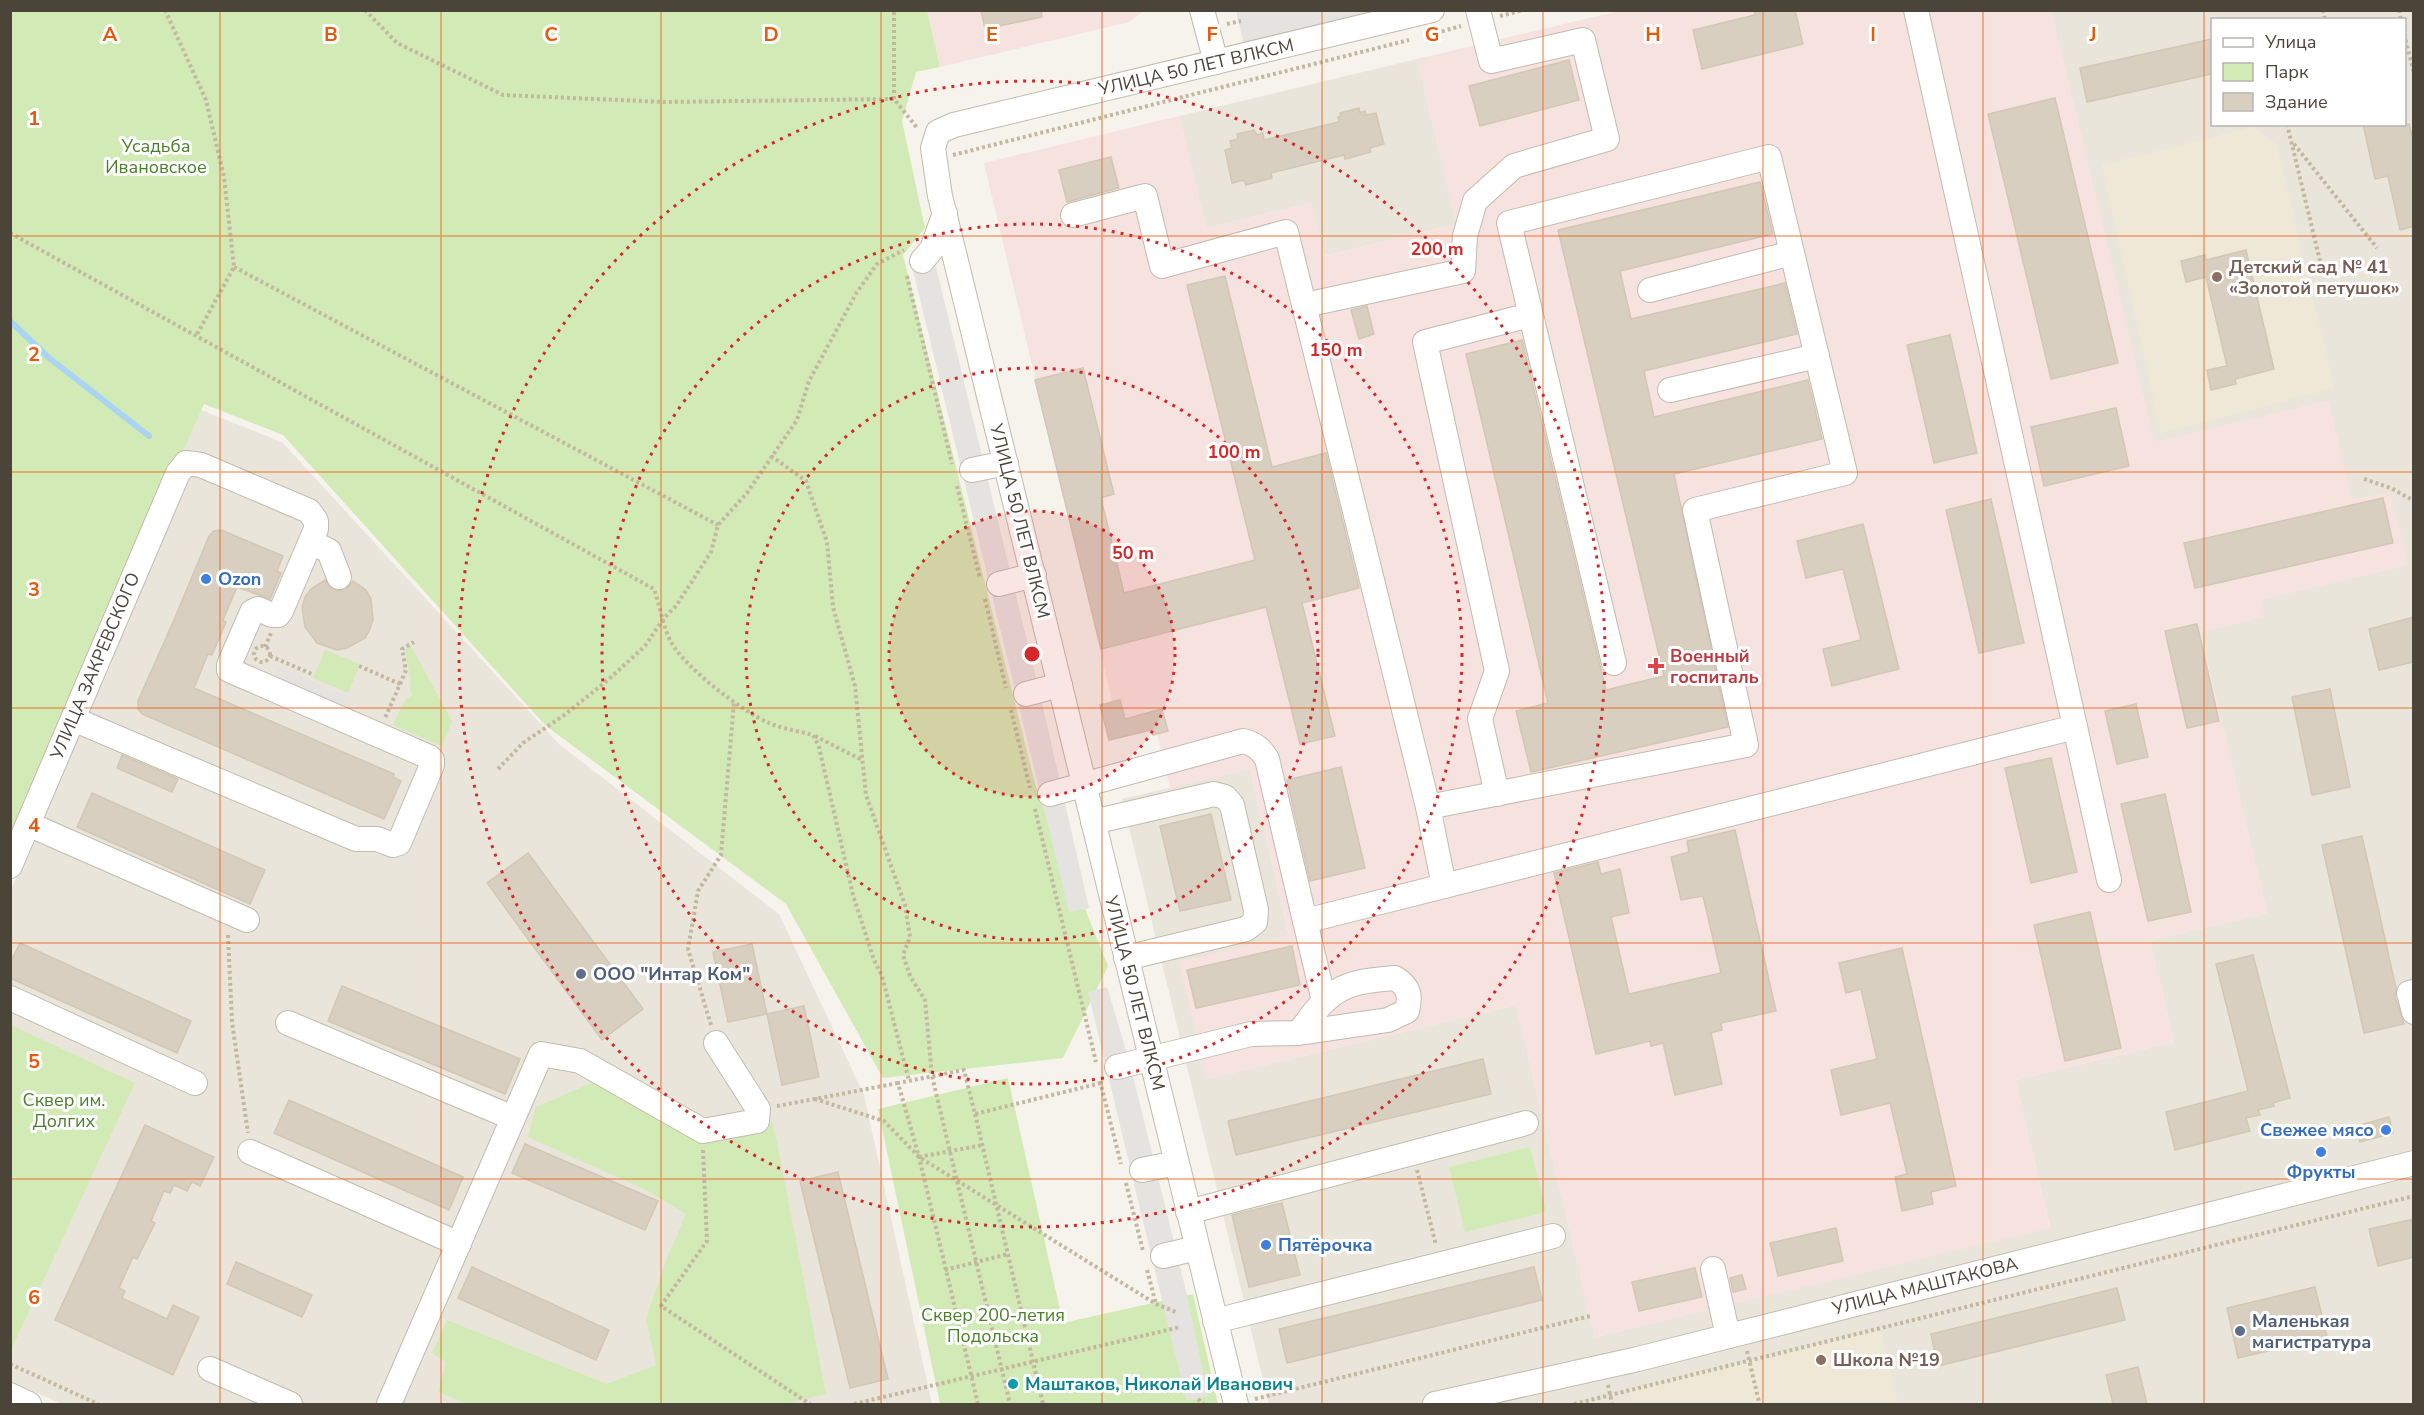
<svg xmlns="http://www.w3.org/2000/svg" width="2424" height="1415" viewBox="0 0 2424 1415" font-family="'Nunito Sans',sans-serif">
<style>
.residential{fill:#eae5da;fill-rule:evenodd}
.education{fill:#efe8d6}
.medical{fill:#f6e3e0}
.green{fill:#d2eab5}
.parking{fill:#e5e3e0}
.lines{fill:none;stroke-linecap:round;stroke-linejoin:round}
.stream{stroke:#a9d4f2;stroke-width:6}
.building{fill:#d8cfc1;stroke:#d3c7b4;stroke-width:1.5}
.minor-casing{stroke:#c2bbae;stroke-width:26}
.path{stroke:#c4b79f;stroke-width:4;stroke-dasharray:3 3;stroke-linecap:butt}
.minor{stroke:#fff;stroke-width:24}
.grid{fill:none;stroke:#e8590c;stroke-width:1.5;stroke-opacity:0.55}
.ring{fill:none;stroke:#d62828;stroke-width:3;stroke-dasharray:3 6}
.education-dot{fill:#8d6e63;stroke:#fff;stroke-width:2}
.shop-dot{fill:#3f7fe0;stroke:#fff;stroke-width:2}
.health-dot{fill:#e0444e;stroke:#fff;stroke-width:2}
.service-dot{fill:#5c6f8a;stroke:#fff;stroke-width:2}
.culture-dot{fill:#0f9aa8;stroke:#fff;stroke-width:2}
.labels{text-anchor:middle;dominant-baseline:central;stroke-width:6;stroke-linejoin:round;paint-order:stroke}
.street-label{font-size:18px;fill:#4b4439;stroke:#fff}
.park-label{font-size:18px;fill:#4a7f2a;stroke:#fff}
.education-label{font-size:18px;font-weight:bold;fill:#785e54;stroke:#fff;text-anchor:start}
.shop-label{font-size:18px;font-weight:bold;fill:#366cbe;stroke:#fff;text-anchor:start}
.health-label{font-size:18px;font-weight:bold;fill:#be3a42;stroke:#fff;text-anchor:start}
.service-label{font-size:18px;font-weight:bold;fill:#4e5e75;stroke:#fff;text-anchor:start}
.culture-label{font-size:18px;font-weight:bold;fill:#0d838f;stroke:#fff;text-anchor:start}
.grid-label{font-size:20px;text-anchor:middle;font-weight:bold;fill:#e8590c;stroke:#fff;stroke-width:6;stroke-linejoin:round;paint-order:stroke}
.centre{fill:#d62828;stroke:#fff;stroke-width:3}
.ring-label{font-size:18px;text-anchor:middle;font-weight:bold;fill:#d62828;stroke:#fff;stroke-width:6;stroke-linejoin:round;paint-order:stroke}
</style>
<rect width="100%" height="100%" fill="#f6f3ec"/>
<g class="residential">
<path d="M2051 11H2413V1404H1269L1122 799 1250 769 1289 936 1207 1079 1516 1005 1595 1337 2050 1227 2015 1080 2174 1042 2150 941 2267 913 2200 632 2263 617 2259 600 2407 565 2351 501 2328 401 2154 443ZM2212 20H2404V124H2212Z"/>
<polygon points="1417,59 1457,224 1324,256 1311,203 1206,228 1179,116"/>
<polygon points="191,406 282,442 559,744 779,914 864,1095 932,1404 62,1404 11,1381 11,890 67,759 167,463"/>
</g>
<g class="education">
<polygon points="2252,127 2277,145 2334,388 2161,433 2102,165"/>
<polygon points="1880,1329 1898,1404 1633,1404 1629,1390"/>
</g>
<g class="medical">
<polygon points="927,11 1144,11 1129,22 940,67"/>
<polygon points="1619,11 2051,11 2154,442 2328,401 2351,500 2390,492 2408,565 2260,600 2264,617 2200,632 2267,913 2150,941 2174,1042 2015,1080 2050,1228 1595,1337 1516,1005 1207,1079 1179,962 1289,935 1250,769 1170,788 1157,734 1168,731 1163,709 1125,718 1120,700 1112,701 984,163 1179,116 1206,228 1311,203 1325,256 1457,224 1417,59"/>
</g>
<g class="green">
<polygon points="10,11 927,11 940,67 916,72 902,121 925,228 903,255 1036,787 1108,966 1063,1058 883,1078 786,904 546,726 283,435 204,404 11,833"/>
<polygon points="411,646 452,721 442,746 393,725 405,700 413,695 409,689 411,684 405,650"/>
<polygon points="325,650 360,664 348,693 313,678"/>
<polygon points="11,1025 135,1083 11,1350 10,1349"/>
<polygon points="1008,1078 1063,1323 1193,1294 1218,1404 940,1404 878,1109"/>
<polygon points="601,1079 697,1140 773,1123 826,1394 785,1404 467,1404 438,1392 446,1362 432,1353 447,1320 607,1384 656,1365 646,1318 667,1258 686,1214 646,1190 528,1137 536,1107"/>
<polygon points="1530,1147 1546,1212 1465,1232 1449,1167"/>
</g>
<g class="parking">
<polygon points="1236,10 1415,11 1245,51"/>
<polygon points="928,234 1039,690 1089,908 1069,912 910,258"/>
<polygon points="279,667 346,696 341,709 274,680"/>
<polygon points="1107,987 1130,1064 1187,1295 1208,1396 1198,1399 1186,1400 1088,992"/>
</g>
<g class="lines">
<polyline class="stream" points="10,321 48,357 149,436"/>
</g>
<g class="building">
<polygon points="981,10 1041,10 1042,17 985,29"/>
<polygon points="1754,10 1795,10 1803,44 1702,69 1693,30 1755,15"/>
<polygon points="2212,39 2212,74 2087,102 2080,68"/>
<polygon points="1569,60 1579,100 1480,126 1469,86"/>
<polygon points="2055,98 2118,363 2051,379 1988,114"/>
<polygon points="1359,108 1360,113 1365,111 1366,115 1376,113 1384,144 1370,148 1371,152 1345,159 1344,155 1271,173 1272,178 1246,185 1244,180 1232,183 1225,150 1232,148 1230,141 1238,139 1237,134 1254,130 1257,135 1263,133 1264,140 1339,122 1338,117 1341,116 1340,113"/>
<polygon points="2363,124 2409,124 2414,143 2414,226 2400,230 2388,176 2375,179"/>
<polygon points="1111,157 1119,188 1067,202 1059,170"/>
<polygon points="1760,182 1773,234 1620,271 1631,319 1785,283 1797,334 1644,371 1654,417 1808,380 1822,439 1674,474 1728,727 1531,772 1516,711 1548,703 1466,354 1522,340 1606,690 1664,676 1558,230"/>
<polygon points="2246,250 2274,369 2235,379 2236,384 2211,390 2207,370 2227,366 2206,277 2186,282 2181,261 2205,255 2206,260"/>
<polygon points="1225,276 1272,467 1326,453 1359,588 1302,603 1335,736 1300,744 1266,607 1101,649 1035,380 1083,368 1114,494 1101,498 1124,593 1255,560 1187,285"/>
<polygon points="1367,306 1374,334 1359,339 1351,310"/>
<polygon points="1950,335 1977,453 1934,463 1907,345"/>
<polygon points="2116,408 2129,466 2044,486 2031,427"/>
<polygon points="2383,498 2393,543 2195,588 2184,543"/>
<polygon points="1991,499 2024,643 1979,653 1946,510"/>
<polygon points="1863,524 1899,669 1832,686 1823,649 1861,640 1843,569 1806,578 1797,541"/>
<polygon points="221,530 283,556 277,571 281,573 270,599 237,587 223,620 226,622 212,655 208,654 194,688 394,774 393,777 401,781 384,819 142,714 138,709 138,701 174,620 209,536 214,531"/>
<polygon points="325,580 330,588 337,591 345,590 353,581 366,590 371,599 373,619 370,629 365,638 347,648 337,650 317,643 305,627 302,607 305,597 311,589"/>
<polygon points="2414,617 2414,662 2379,670 2369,629"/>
<polygon points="2197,624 2219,721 2187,728 2165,631"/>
<polygon points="2330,689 2350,787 2312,795 2292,697"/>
<polygon points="1120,700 1125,719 1162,709 1168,731 1153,735 1151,730 1109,740 1100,705"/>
<polygon points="2136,704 2148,757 2117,764 2105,711"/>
<polygon points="122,755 178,779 172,792 117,768"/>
<polygon points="2051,758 2077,872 2031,883 2005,768"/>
<polygon points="1341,767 1365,868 1310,881 1287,780"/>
<polygon points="92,793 265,870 250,904 77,827"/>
<polygon points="2165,794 2191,912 2148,921 2121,804"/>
<polygon points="1211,814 1231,900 1180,911 1160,826"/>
<polygon points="1735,830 1776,1011 1721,1023 1722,1030 1711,1033 1722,1084 1675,1095 1663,1043 1651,1046 1650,1041 1596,1054 1554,873 1598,862 1601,874 1620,869 1629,913 1611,917 1629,994 1721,973 1703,896 1681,900 1671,857 1689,852 1687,841"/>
<polygon points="2362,836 2396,988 2395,997 2404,1024 2364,1033 2322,845"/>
<polygon points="528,853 643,1009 602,1040 487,883"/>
<polygon points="2090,912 2121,1048 2065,1061 2034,925"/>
<polygon points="20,943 191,1021 177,1053 10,978 10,963"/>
<polygon points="752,944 767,1014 728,1022 713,952"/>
<polygon points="1292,946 1300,985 1196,1008 1187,970"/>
<polygon points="1902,948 1956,1186 1931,1192 1933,1204 1902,1211 1895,1177 1907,1174 1890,1103 1841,1115 1831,1070 1877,1059 1861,989 1846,993 1839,963"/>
<polygon points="2253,955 2290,1098 2273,1103 2274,1106 2258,1110 2260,1115 2246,1118 2250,1131 2175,1150 2166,1112 2248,1091 2216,964"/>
<polygon points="342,986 520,1059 505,1094 328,1021"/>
<polygon points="804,1006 819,1077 782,1085 767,1014"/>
<polygon points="1483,1059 1491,1094 1236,1155 1228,1121"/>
<polygon points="289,1100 463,1177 449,1210 274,1133"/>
<polygon points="2389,1117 2393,1133 2360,1142 2356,1126"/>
<polygon points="145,1125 214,1157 200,1186 192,1182 187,1191 174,1185 170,1193 164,1191 151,1221 155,1223 137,1259 133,1257 119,1288 125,1291 122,1298 167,1319 173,1305 199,1317 173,1375 55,1320"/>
<polygon points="525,1144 658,1201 645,1230 512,1173"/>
<polygon points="838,1172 888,1379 850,1388 800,1181"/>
<polygon points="1282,1203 1300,1275 1249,1287 1232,1215"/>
<polygon points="2414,1219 2414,1257 2378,1266 2369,1229"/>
<polygon points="1836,1228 1843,1261 1778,1276 1770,1243"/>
<polygon points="236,1262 312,1295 302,1317 227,1284"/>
<polygon points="472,1267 609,1330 596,1360 458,1298"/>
<polygon points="1534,1267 1542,1300 1287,1363 1279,1329"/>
<polygon points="1695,1268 1702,1297 1639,1311 1632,1282"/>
<polygon points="1742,1275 1746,1289 1733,1292 1730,1278"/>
<polygon points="2315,1287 2327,1337 2238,1358 2227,1308"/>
<polygon points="2117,1288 2125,1320 1938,1366 1931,1334"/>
<polygon points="2138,1367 2147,1404 2113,1404 2106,1375"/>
</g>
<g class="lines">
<defs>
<g id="minor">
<polyline points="1202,10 1216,62"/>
<polyline points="1916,10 2109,880"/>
<polyline points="1073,215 1145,196 1162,266 1286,232 1428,807"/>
<polyline points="922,261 932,249 945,213"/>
<polyline points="1650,290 1792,253"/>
<polyline points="1305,305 1463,271 1465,236 1475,201 1514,166 1607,139 1583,40 1491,61 1478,10"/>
<polyline points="1670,390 1817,356"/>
<polyline points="972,470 1006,463"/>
<polyline points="311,542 329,551 339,577"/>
<polyline points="999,584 1034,575"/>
<polyline points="1026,694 1060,685"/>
<path d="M1050 794 1243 741C1255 744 1261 749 1267 759L1305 921 2075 727"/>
<polyline points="1497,794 1480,719 1497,671 1425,342 1530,315"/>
<polyline points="1093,822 1214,794 1225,797 1232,805 1256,910 1255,922 1246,929 1126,958"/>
<polyline points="28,824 247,920"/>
<polyline points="10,866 178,473 186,463 201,465 309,511 316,521 316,529 281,611 278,615 272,615 258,609 252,612 229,665 229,670 429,757 432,760 432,765 399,843 393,845 377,839 356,839 73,719"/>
<polyline points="1444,886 1428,807 1746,745 1695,510 1845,473 1769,157 1509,223 1614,663"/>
<polyline points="1305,921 1324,1001"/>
<polyline points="2414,992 2409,993 2414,1012"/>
<polyline points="10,998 195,1083"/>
<polyline points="288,1023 513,1118"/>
<path d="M1117 1067 1251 1034 1299 1033 1388 1020 1407 1011C1411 995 1409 987 1395 978 1341 982 1330 989 1299 1033"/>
<polyline points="250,1152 459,1244"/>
<polyline points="1142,1170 1176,1163"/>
<polyline points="1188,1212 1526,1123"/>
<polyline points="1163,1256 1197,1248"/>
<polyline points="1713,1269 1728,1336"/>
<polyline points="1215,1321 1553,1236"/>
<polyline points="210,1369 290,1404"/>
<polyline points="10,1395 29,1404"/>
<polyline points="389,1404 541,1054 580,1061 703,1131 757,1121 758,1109 716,1043"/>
<polyline points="1236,1404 940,196 933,148 938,132 954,125 1432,10"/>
<polyline points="1435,1404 1638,1359 2414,1163"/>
</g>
</defs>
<use href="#minor" class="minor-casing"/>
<g class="path">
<polyline points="165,10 206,100 224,177 234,267 196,336"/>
<polyline points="365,10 397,43 503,95 665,102 894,99 918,129"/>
<polyline points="2323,10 2325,20"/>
<polyline points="2399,10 2401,20"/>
<polyline points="1500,16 1524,10"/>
<polyline points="1227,24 1241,21"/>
<polyline points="1436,33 1461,26"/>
<polyline points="2404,34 2414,73"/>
<polyline points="894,99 894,10"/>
<polyline points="2287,124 2320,261"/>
<polyline points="2294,144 2377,248"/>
<polyline points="953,155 1409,40"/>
<path d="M10 233 654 589C660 606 663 627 671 642 684 667 743 712 769 723 783 729 799 731 813 735L819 747 853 895 874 960 882 976 909 1081"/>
<polyline points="234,267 718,525"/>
<polyline points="907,276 952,464"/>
<polyline points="771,456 806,481 827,542 833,607 855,686 866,795 905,905 910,937 903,955 910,976 925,1000 932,1076 1010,1404"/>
<polyline points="2364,479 2391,488 2414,501"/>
<polyline points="957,486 980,578"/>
<polyline points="985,599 1006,688"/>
<circle cx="262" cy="654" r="8"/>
<polyline points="265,647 271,633"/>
<polyline points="270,656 314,675"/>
<polyline points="359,666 400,684 385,718"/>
<polyline points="400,684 406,670 402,649 414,642"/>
<polyline points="1011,710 1030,788"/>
<polyline points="815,736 862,760"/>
<polyline points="498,769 523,743 563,716 608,680 645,646 664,618 676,606 711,552 718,525 747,493 797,420 809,381 857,292 877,264 904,250"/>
<polyline points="1035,809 1096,1062"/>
<polyline points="228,935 232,1022 248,1133"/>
<polyline points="711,1025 688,949 698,891 721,855 734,702"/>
<polyline points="1100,1081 1121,1164"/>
<polyline points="898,1083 815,1099 884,1121 919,1157 1156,1304 1176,1312"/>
<polyline points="777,1106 815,1099"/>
<polyline points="975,1114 1043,1404"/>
<polyline points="703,1150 707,1241 661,1306 810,1404"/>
<polyline points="919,1157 983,1145"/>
<polyline points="1417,1170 1436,1245"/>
<polyline points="1126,1183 1143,1251"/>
<polyline points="945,1270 1008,1254"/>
<polyline points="1147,1270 1156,1304"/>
<polyline points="1747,1351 1759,1402"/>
<polyline points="10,1364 98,1404"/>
<polyline points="1608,1385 1612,1404"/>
<polyline points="1198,1399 1203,1404"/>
<polyline points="1255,1399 1590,1316"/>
<polyline points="854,1404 1180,1327"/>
<polyline points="978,1404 919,1157 898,1083 964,1070 975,1114 1101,1083"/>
<polyline points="1574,1404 2414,1196"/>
</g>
<use href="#minor" class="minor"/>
</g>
<path class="grid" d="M220 10V1404M441 10V1404M661 10V1404M881 10V1404M1102 10V1404M1322 10V1404M1543 10V1404M1763 10V1404M1983 10V1404M2204 10V1404M10 236H2414M10 472H2414M10 708H2414M10 943H2414M10 1179H2414"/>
<circle cx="1032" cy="654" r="143" fill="#d62828" fill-opacity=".12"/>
<g class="ring">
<circle cx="1032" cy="654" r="143"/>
<circle cx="1032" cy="654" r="286"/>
<circle cx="1032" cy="654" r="430"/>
<circle cx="1032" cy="654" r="573"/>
</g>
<g class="education-dot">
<circle cx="2217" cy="277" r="6"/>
<circle cx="1821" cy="1360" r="6"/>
</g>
<g class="shop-dot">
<circle cx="206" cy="579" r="6"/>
<circle cx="2386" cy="1130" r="6"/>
<circle cx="2321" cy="1152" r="6"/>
<circle cx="1266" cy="1245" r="6"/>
</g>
<path class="health-dot" d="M1653 657h6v6h6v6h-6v6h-6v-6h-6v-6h6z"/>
<g class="service-dot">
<circle cx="581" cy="974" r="6"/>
<circle cx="2240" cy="1331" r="6"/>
</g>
<circle class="culture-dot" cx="1013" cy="1384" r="6"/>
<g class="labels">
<g class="street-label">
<text transform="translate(1196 67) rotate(-13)">УЛИЦА 50 ЛЕТ ВЛКСМ</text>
<text transform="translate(1020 521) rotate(76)">УЛИЦА 50 ЛЕТ ВЛКСМ</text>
<text transform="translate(95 666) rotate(-67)">УЛИЦА ЗАКРЕВСКОГО</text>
<text transform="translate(1135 993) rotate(76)">УЛИЦА 50 ЛЕТ ВЛКСМ</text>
<text transform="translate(1925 1286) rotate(-14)">УЛИЦА МАШТАКОВА</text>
</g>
<g class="park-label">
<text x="156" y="146">Усадьба<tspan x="156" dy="21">Ивановское</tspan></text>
<text x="64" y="1100">Сквер им.<tspan x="64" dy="21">Долгих</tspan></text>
<text x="993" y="1315">Сквер 200-летия<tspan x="993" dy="21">Подольска</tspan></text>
</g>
<g class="education-label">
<text x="2229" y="267">Детский сад № 41<tspan x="2229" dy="21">«Золотой петушок»</tspan></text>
<text x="1833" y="1360">Школа №19</text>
</g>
<g class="shop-label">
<text x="218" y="579">Ozon</text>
<text x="2374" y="1130" text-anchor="end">Свежее мясо</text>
<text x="2321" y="1172" text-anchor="middle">Фрукты</text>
<text x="1278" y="1245">Пятёрочка</text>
</g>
<g class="health-label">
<text x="1670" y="656">Военный<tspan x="1670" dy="21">госпиталь</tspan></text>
</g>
<g class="service-label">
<text x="593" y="974">ООО "Интар Ком"</text>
<text x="2252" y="1321">Маленькая<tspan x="2252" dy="21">магистратура</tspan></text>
</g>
<g class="culture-label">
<text x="1025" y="1384">Маштаков, Николай Иванович</text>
</g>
</g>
<g class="grid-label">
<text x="110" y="41">A</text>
<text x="331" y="41">B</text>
<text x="551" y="41">C</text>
<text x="771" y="41">D</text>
<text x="992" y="41">E</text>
<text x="1212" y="41">F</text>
<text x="1432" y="41">G</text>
<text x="1653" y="41">H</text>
<text x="1873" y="41">I</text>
<text x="2093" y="41">J</text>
<text x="34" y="125">1</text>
<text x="34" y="361">2</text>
<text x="34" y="596">3</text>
<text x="34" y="832">4</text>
<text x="34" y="1068">5</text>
<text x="34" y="1304">6</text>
</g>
<circle cx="1032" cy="654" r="9" class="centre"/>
<g class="ring-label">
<text x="1437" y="255">200 m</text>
<text x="1336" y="356">150 m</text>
<text x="1234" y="458">100 m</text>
<text x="1133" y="559">50 m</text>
</g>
<rect width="2424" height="1415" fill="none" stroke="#4b4439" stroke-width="24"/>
<rect x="2211" y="18" width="195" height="108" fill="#ffffff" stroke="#b7b4b0" stroke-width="1.5"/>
<rect x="2223" y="38" width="30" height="9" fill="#ffffff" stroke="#b7b4b0" stroke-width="1.5"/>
<text x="2265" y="48" font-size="18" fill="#4b4439">Улица</text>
<rect x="2223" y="63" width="30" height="18" fill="#d2eab5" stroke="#b7b4b0" stroke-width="1.5"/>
<text x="2265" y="78" font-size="18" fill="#4b4439">Парк</text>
<rect x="2223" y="93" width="30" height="18" fill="#d8cfc1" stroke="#b7b4b0" stroke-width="1.5"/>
<text x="2265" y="108" font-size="18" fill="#4b4439">Здание</text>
</svg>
